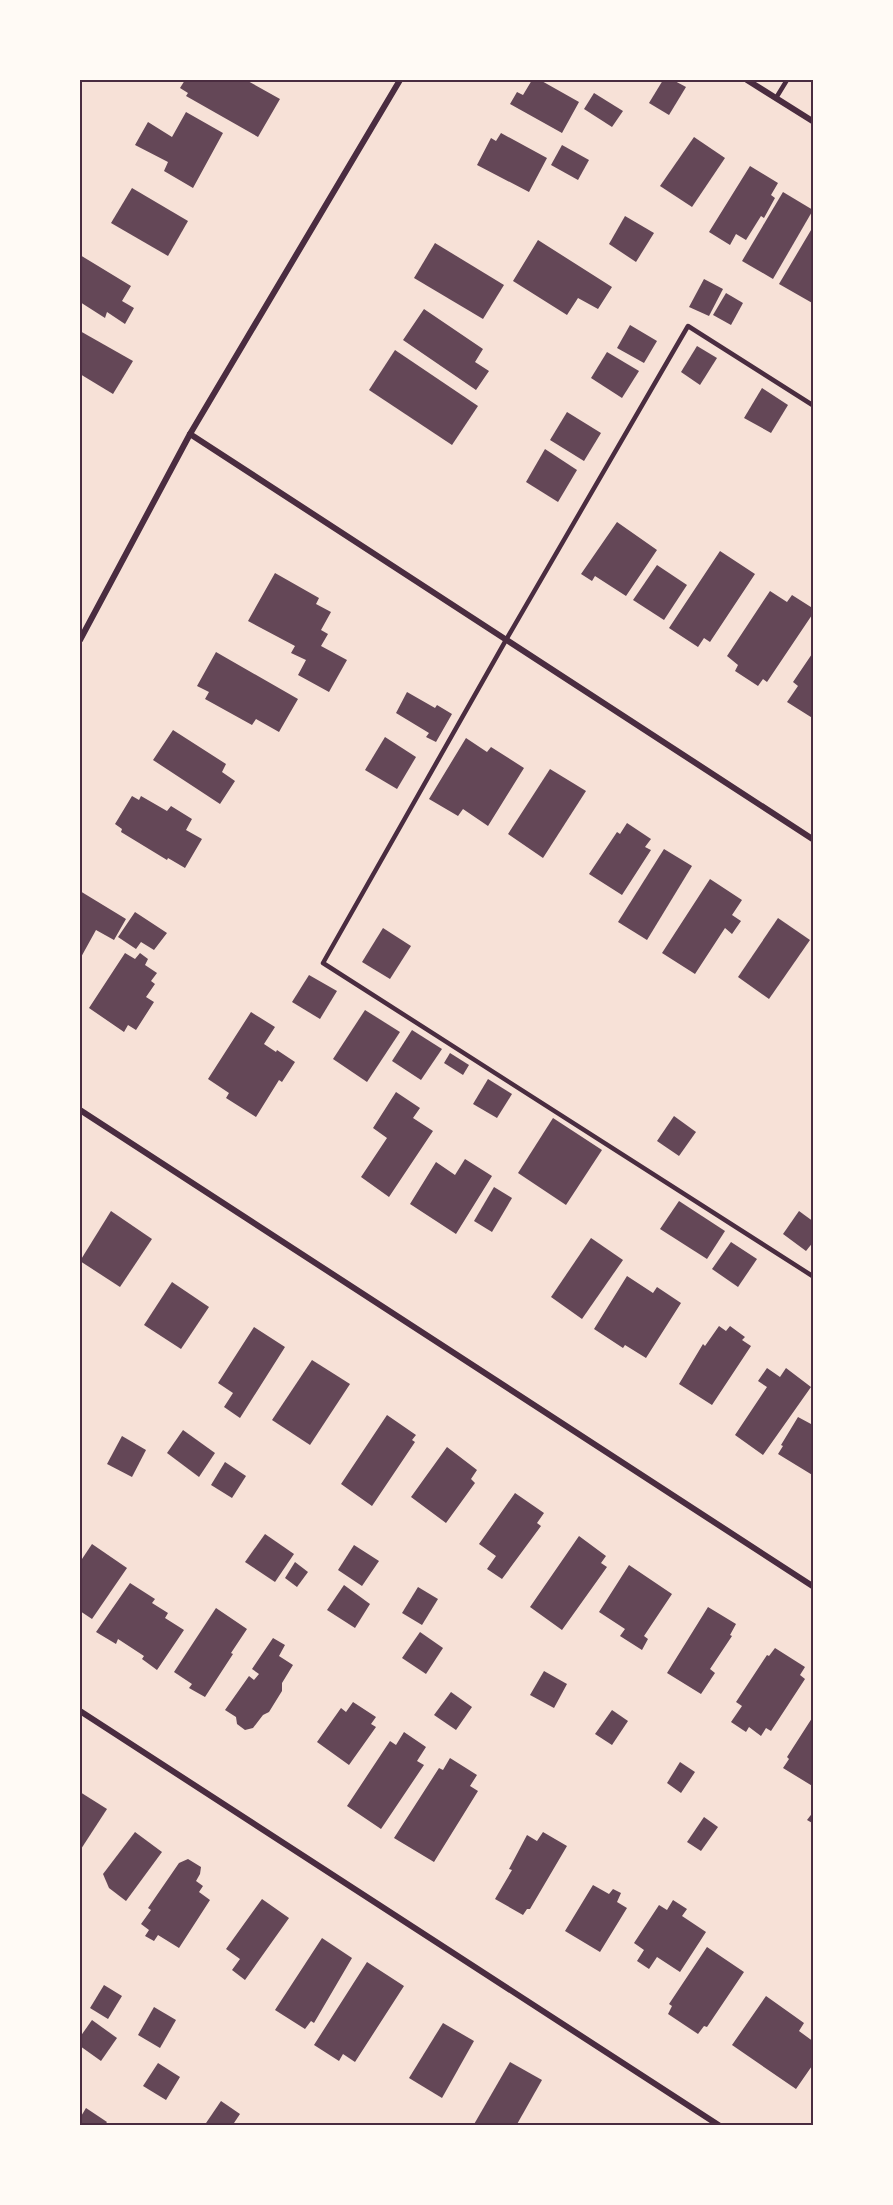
<svg xmlns="http://www.w3.org/2000/svg" width="893" height="2205" viewBox="0 0 893 2205" font-family="Montserrat,sans-serif">
<style>
.building{fill:#644757}
.lines{fill:none;stroke-linecap:round;stroke-linejoin:round}
.service{stroke:#4a2c40;stroke-width:4.5}
.minor{stroke:#4a2c40;stroke-width:6}
.neatline{fill:none;stroke:#4a2c40;stroke-width:2}
</style>
<rect width="100%" height="100%" fill="#f7e1d7"/>
<g class="building">
<polygon points="185,80 246,80 280,99 258,137 186,96 188,93 180,88"/>
<polygon points="532,80 540,80 579,102 562,133 510,104 517,92 523,95"/>
<polygon points="663,80 673,80 686,87 669,115 649,103"/>
<polygon points="594,93 623,111 612,127 584,109"/>
<polygon points="186,112 223,133 193,188 164,171 168,162 135,145 148,122 172,137"/>
<polygon points="501,133 547,158 529,192 477,165 491,138 496,141"/>
<polygon points="694,137 725,158 692,207 660,186"/>
<polygon points="562,145 589,160 578,180 551,165"/>
<polygon points="750,166 778,183 771,195 775,198 764,218 761,216 746,240 736,234 730,245 709,232"/>
<polygon points="132,188 188,221 168,256 111,223"/>
<polygon points="783,192 813,210 773,279 742,261"/>
<polygon points="625,216 654,233 636,262 609,244"/>
<polygon points="814,225 814,304 779,284"/>
<polygon points="538,240 612,287 598,309 578,298 567,315 513,281"/>
<polygon points="435,243 504,285 483,319 414,278"/>
<polygon points="80,255 131,286 122,301 134,308 125,324 107,312 105,318 80,302"/>
<polygon points="704,279 723,289 709,316 689,307"/>
<polygon points="726,293 743,303 731,325 713,315"/>
<polygon points="424,309 483,349 475,362 489,371 476,390 403,340"/>
<polygon points="630,325 657,341 644,363 617,348"/>
<polygon points="80,331 133,361 113,394 80,374"/>
<polygon points="697,346 717,358 700,385 681,372"/>
<polygon points="395,350 478,406 452,445 369,390"/>
<polygon points="607,352 639,371 622,398 591,378"/>
<polygon points="762,388 788,405 771,433 744,418"/>
<polygon points="567,412 601,433 584,461 550,440"/>
<polygon points="545,449 577,470 558,502 526,482"/>
<polygon points="617,522 657,550 626,596 595,576 592,581 581,574"/>
<polygon points="720,551 755,574 710,642 704,638 698,647 669,628"/>
<polygon points="657,565 687,585 664,620 633,600"/>
<polygon points="275,573 319,598 316,604 331,612 321,630 328,634 321,646 347,660 329,692 298,675 306,660 291,653 295,646 248,621"/>
<polygon points="770,591 787,602 792,595 814,609 814,612 767,682 763,679 758,686 735,671 738,665 727,656"/>
<polygon points="814,651 814,719 787,702 798,686 793,682"/>
<polygon points="216,652 298,699 279,732 256,719 252,725 205,699 209,692 197,686"/>
<polygon points="407,692 435,708 437,705 452,714 436,742 426,737 429,733 396,713"/>
<polygon points="173,730 226,764 222,772 235,781 220,804 153,760"/>
<polygon points="385,737 416,757 397,789 365,770"/>
<polygon points="466,738 487,752 491,747 524,768 488,826 463,809 458,816 429,799"/>
<polygon points="550,769 586,791 543,858 508,834"/>
<polygon points="132,796 139,800 141,796 167,811 171,806 192,819 186,830 202,839 185,868 168,858 167,860 121,832 122,829 115,824"/>
<polygon points="627,823 651,839 645,847 651,850 622,895 589,874 617,832 620,834"/>
<polygon points="664,849 692,866 647,940 618,922"/>
<polygon points="710,879 742,900 732,915 741,921 732,934 725,928 695,974 662,953"/>
<polygon points="80,891 126,919 114,940 96,930 80,959"/>
<polygon points="135,912 167,933 154,950 141,942 136,949 118,937"/>
<polygon points="778,918 810,940 769,999 738,977"/>
<polygon points="383,928 411,946 390,979 362,962"/>
<polygon points="125,953 135,959 140,953 148,959 145,965 157,973 151,981 155,984 146,997 154,1002 136,1030 128,1025 124,1032 89,1008"/>
<polygon points="309,975 337,991 320,1019 292,1002"/>
<polygon points="365,1010 400,1032 367,1082 333,1059"/>
<polygon points="251,1012 275,1027 264,1044 276,1052 277,1050 295,1062 282,1082 279,1080 256,1117 226,1098 229,1093 208,1079"/>
<polygon points="412,1030 442,1049 421,1080 392,1061"/>
<polygon points="450,1053 469,1065 463,1075 444,1063"/>
<polygon points="488,1079 512,1094 497,1118 473,1104"/>
<polygon points="396,1092 420,1108 413,1118 433,1131 389,1197 361,1177 387,1138 373,1128"/>
<polygon points="674,1116 696,1132 679,1156 657,1141"/>
<polygon points="553,1118 602,1150 566,1205 518,1173"/>
<polygon points="465,1159 492,1176 456,1234 410,1204 436,1162 455,1175"/>
<polygon points="494,1187 512,1198 492,1232 474,1221"/>
<polygon points="679,1201 725,1231 707,1259 660,1229"/>
<polygon points="111,1211 152,1239 120,1287 80,1261"/>
<polygon points="799,1211 814,1222 814,1241 806,1251 783,1234"/>
<polygon points="591,1238 623,1260 582,1319 551,1297"/>
<polygon points="731,1242 757,1259 738,1287 712,1269"/>
<polygon points="627,1276 653,1293 657,1287 681,1303 646,1358 625,1345 623,1348 594,1329"/>
<polygon points="172,1282 209,1307 181,1349 144,1325"/>
<polygon points="719,1326 726,1331 730,1326 745,1337 742,1340 751,1346 712,1405 679,1384 703,1344 705,1346"/>
<polygon points="254,1327 285,1347 240,1418 224,1407 233,1393 218,1383"/>
<polygon points="312,1360 350,1384 310,1445 272,1420"/>
<polygon points="767,1368 780,1377 786,1368 811,1387 763,1455 735,1435 767,1387 758,1381"/>
<polygon points="387,1415 416,1435 412,1440 415,1442 372,1506 341,1484"/>
<polygon points="798,1417 811,1424 814,1420 814,1476 778,1454 783,1446 781,1445"/>
<polygon points="183,1430 215,1453 199,1477 167,1453"/>
<polygon points="122,1436 146,1450 132,1477 107,1464"/>
<polygon points="447,1447 477,1470 471,1479 475,1483 446,1523 411,1497"/>
<polygon points="225,1462 246,1476 232,1498 211,1485"/>
<polygon points="515,1493 544,1513 537,1523 541,1526 502,1579 487,1569 496,1556 479,1544"/>
<polygon points="265,1534 294,1554 275,1582 245,1562"/>
<polygon points="579,1536 606,1556 601,1563 607,1567 562,1630 530,1607"/>
<polygon points="92,1544 127,1568 92,1619 80,1611 80,1562"/>
<polygon points="354,1545 379,1561 362,1586 338,1570"/>
<polygon points="295,1562 308,1572 297,1587 285,1578"/>
<polygon points="629,1565 672,1594 644,1636 648,1639 642,1650 620,1636 625,1629 599,1612"/>
<polygon points="130,1583 155,1599 152,1603 168,1613 165,1618 184,1630 157,1670 142,1659 144,1656 118,1639 116,1644 96,1632"/>
<polygon points="344,1585 370,1604 355,1628 327,1610"/>
<polygon points="418,1587 438,1599 422,1625 402,1613"/>
<polygon points="708,1607 736,1624 730,1635 732,1636 710,1669 715,1673 701,1694 667,1673"/>
<polygon points="216,1608 247,1629 231,1653 233,1654 205,1697 189,1688 192,1684 174,1672"/>
<polygon points="420,1632 443,1648 426,1674 402,1658"/>
<polygon points="273,1638 285,1645 279,1656 293,1665 282,1683 282,1691 269,1712 263,1715 253,1728 245,1730 237,1724 236,1717 225,1710 249,1676 254,1680 259,1674 252,1669"/>
<polygon points="775,1648 805,1667 800,1675 805,1679 771,1731 766,1728 761,1736 749,1727 746,1732 731,1722 742,1706 736,1702 767,1655 769,1656"/>
<polygon points="544,1671 567,1684 554,1708 530,1695"/>
<polygon points="451,1692 472,1707 456,1730 434,1715"/>
<polygon points="353,1702 376,1717 371,1724 376,1727 349,1765 317,1742 341,1708 346,1712"/>
<polygon points="612,1710 628,1721 612,1745 595,1734"/>
<polygon points="814,1715 814,1787 783,1768 789,1759 787,1757"/>
<polygon points="404,1732 426,1747 417,1761 424,1765 381,1829 347,1806 390,1741 396,1745"/>
<polygon points="450,1758 477,1775 470,1786 478,1791 434,1862 394,1838 439,1768 443,1770"/>
<polygon points="680,1762 695,1772 681,1793 667,1783"/>
<polygon points="80,1792 107,1809 81,1849 80,1848"/>
<polygon points="814,1811 814,1824 807,1820"/>
<polygon points="704,1817 718,1827 701,1851 687,1842"/>
<polygon points="135,1832 162,1852 126,1901 109,1888 103,1874"/>
<polygon points="543,1832 567,1846 530,1909 527,1909 523,1915 495,1899 512,1870 509,1869 527,1835 537,1841"/>
<polygon points="188,1859 201,1867 200,1874 196,1881 203,1886 199,1892 210,1900 179,1948 158,1935 154,1941 145,1936 149,1930 141,1924 151,1910 148,1908 179,1863"/>
<polygon points="593,1885 609,1894 613,1889 621,1893 617,1902 627,1908 600,1952 565,1931"/>
<polygon points="262,1899 289,1918 245,1980 232,1970 240,1959 226,1949"/>
<polygon points="673,1900 687,1909 682,1916 706,1932 680,1972 657,1957 649,1969 637,1961 644,1950 634,1943 659,1905 667,1910"/>
<polygon points="322,1938 352,1958 314,2023 311,2021 305,2029 275,2010"/>
<polygon points="707,1947 744,1972 707,2027 704,2026 698,2034 668,2014 672,2006 669,2004"/>
<polygon points="367,1962 404,1986 355,2062 343,2054 339,2061 314,2045"/>
<polygon points="104,1985 122,1996 108,2019 90,2008"/>
<polygon points="766,1996 804,2023 799,2031 814,2042 814,2063 796,2089 732,2045"/>
<polygon points="154,2007 176,2020 160,2048 138,2035"/>
<polygon points="92,2020 117,2038 101,2061 80,2046 80,2037"/>
<polygon points="443,2023 474,2041 442,2098 409,2078"/>
<polygon points="510,2062 542,2080 516,2126 473,2126"/>
<polygon points="158,2063 180,2077 166,2100 143,2086"/>
<polygon points="221,2101 240,2114 232,2126 204,2126"/>
<polygon points="86,2108 107,2122 104,2126 80,2126 80,2118"/>
</g>
<g class="lines">
<g class="service">
<polyline points="776,98 787,80"/>
<polyline points="814,406 688,326 506,640 323,963 814,1277"/>
</g>
<g class="minor">
<polyline points="747,80 814,122"/>
<polyline points="190,434 814,840"/>
<polyline points="80,640 190,434 400,80"/>
<polyline points="80,1110 814,1587"/>
<polyline points="80,1711 720,2126"/>
</g>
</g>
<rect width="893" height="2205" fill="none" stroke="#fffaf5" stroke-width="162"/>
<rect x="81" y="81" width="731" height="2043" class="neatline"/>
</svg>
